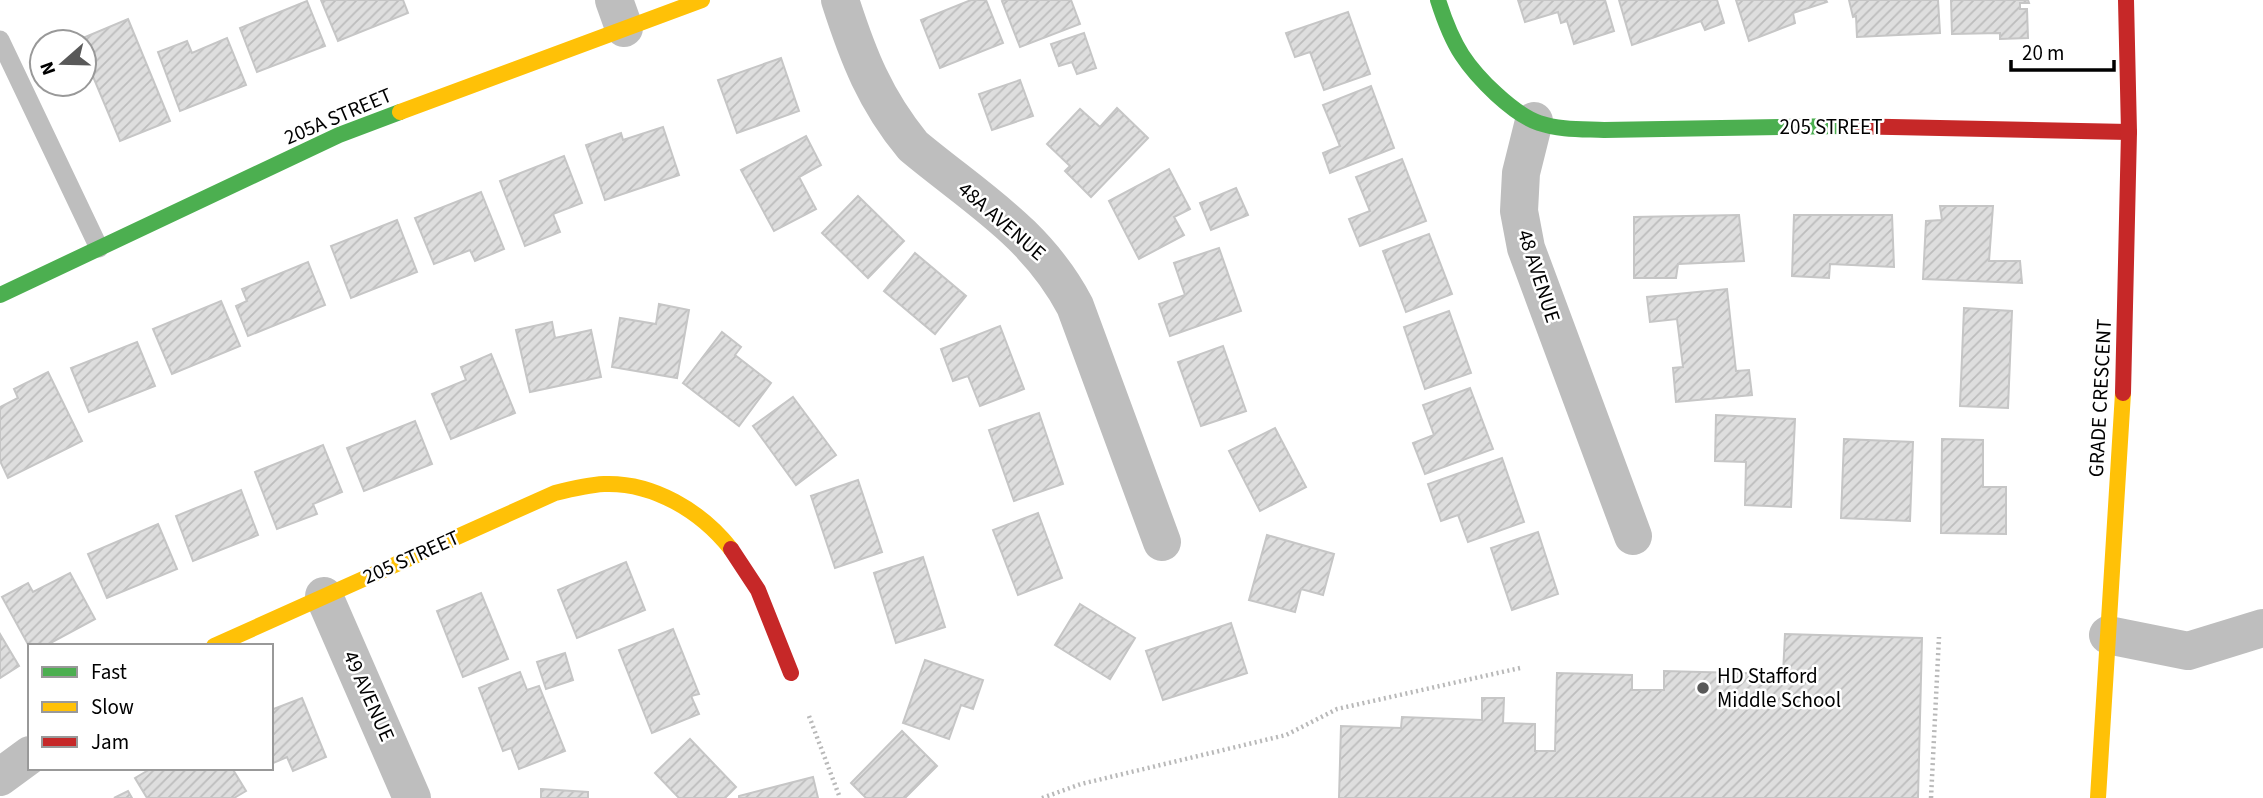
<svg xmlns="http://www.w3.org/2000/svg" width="2263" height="798" viewBox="0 0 2263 798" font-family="'Source Sans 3',sans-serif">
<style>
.building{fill:url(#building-hatch);stroke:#c6c6c6;stroke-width:2}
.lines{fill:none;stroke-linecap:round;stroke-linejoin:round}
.path{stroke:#b9b9b9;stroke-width:4.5;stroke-dasharray:2 3.5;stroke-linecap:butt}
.lane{stroke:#bebebe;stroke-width:19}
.street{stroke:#bebebe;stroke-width:38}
.fast{stroke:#4caf50;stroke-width:16}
.slow{stroke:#ffc107;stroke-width:16}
.jam{stroke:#c62828;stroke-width:16}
.poi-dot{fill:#595959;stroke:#fff;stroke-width:2.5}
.labels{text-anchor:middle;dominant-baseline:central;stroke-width:5;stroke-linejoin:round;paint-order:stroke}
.street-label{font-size:21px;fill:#000;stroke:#fff}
.poi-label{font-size:21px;fill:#000;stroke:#fff;text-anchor:start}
</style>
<defs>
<pattern id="building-hatch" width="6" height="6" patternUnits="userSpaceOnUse" patternTransform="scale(1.75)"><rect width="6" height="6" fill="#dedede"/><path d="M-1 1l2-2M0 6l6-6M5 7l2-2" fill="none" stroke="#bdbdbd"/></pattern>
</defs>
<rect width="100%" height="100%" fill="#fff"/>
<g class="building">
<polygon points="321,0 403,0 408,13 338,41"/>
<polygon points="971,0 986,0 1003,43 940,68 921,20"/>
<polygon points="1005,0 1071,0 1080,24 1020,47 1002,1"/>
<polygon points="1518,0 1605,0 1614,31 1574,44 1567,21 1561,23 1558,12 1525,22"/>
<polygon points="1619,0 1717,0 1724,23 1705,30 1701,21 1632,45"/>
<polygon points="1736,0 1826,0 1827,2 1793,13 1795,23 1749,41"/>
<polygon points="1849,0 1938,0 1940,33 1857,37 1856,16 1853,17"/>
<polygon points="1951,0 2028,0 2029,3 2020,3 2020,9 2027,9 2028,38 2000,39 2000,33 1952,34"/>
<polygon points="307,1 325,46 257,72 240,28"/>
<polygon points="1348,12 1370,74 1324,90 1310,52 1295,57 1286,33"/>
<polygon points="128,19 170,121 120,141 84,55 84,42 79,42 78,40"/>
<polygon points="1084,33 1096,68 1077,74 1072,62 1059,66 1051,44"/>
<polygon points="227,38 246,85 180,111 158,52 187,41 192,53"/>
<polygon points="781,58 799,111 737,133 718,80"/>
<polygon points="1020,80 1033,116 992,130 979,94"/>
<polygon points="1371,86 1394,148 1330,173 1323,153 1340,146 1323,105"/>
<polygon points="1117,108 1148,138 1091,197 1065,171 1070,166 1047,144 1080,109 1100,127"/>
<polygon points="663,127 679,175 605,200 586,145 621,133 623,140"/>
<polygon points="806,136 821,165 799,177 816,209 774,231 741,170"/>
<polygon points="564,156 582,203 553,214 560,232 525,246 500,181"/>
<polygon points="1402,159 1426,221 1360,246 1349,219 1370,211 1356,177"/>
<polygon points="1169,169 1190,209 1174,217 1184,235 1139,259 1109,201"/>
<polygon points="1236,188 1248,215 1211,230 1200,203"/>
<polygon points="481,192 504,249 475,261 470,250 434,264 415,218"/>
<polygon points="858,196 904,241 868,278 822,233"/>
<polygon points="1940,206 1993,206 1989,261 2020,261 2022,283 1923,279 1926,221 1942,220"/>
<polygon points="1739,215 1744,261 1678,264 1676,278 1634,278 1634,217"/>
<polygon points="1794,215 1892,215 1894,267 1830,264 1829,278 1792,276"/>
<polygon points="397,220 417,272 351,298 331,246"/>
<polygon points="1429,234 1452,294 1406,312 1383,251"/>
<polygon points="1219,248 1241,311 1170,336 1159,304 1185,295 1174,263"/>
<polygon points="915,253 966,296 935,334 884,291"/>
<polygon points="308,262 325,305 248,336 236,306 247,301 242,289"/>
<polygon points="1727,289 1736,371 1749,370 1752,395 1676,402 1673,368 1683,367 1677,319 1650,322 1647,297"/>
<polygon points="221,301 240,346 172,374 153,329"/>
<polygon points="659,304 689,310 677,378 612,367 620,318 656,324"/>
<polygon points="1964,308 2012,311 2008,408 1960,406"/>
<polygon points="1449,311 1471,373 1425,389 1404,327"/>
<polygon points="552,322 555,338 591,330 601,377 530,392 516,330"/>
<polygon points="1000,326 1024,389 980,406 968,376 953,381 941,349"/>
<polygon points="722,332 741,347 735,355 771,383 739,426 683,383"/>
<polygon points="137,342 155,386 89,412 71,368"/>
<polygon points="1223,346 1246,411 1201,426 1178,362"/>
<polygon points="491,354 515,413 451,439 432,394 466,380 461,367"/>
<polygon points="48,372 82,441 8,478 0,461 0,407 18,398 14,389"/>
<polygon points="1470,388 1493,449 1425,474 1413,443 1434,435 1423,405"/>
<polygon points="793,397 836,455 796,485 753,426"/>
<polygon points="1039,413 1063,484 1014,501 989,430"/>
<polygon points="1716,415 1795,419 1791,507 1745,505 1746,462 1715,461"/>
<polygon points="415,421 432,464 364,491 347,448"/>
<polygon points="1275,428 1306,487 1260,511 1229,451"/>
<polygon points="1844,439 1913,442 1910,521 1841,518"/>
<polygon points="1942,439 1983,440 1983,487 2006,487 2006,534 1941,533"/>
<polygon points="323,445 342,492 313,504 317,514 277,529 255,472"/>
<polygon points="1502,458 1524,522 1468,542 1458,515 1441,521 1428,484"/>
<polygon points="858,480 882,552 835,568 811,496"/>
<polygon points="241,490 258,535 193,561 176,516"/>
<polygon points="1038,513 1062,578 1018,595 993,530"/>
<polygon points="158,524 177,569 107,598 88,554"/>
<polygon points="1538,532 1558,594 1512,610 1491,548"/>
<polygon points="1267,535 1334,554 1323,595 1301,589 1295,612 1249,600"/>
<polygon points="923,557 945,627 896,643 874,573"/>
<polygon points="626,562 645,610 577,638 558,590"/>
<polygon points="70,573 95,619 45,646 30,646 30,648 2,597 28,583 33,592"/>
<polygon points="481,593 508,659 463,677 437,611"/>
<polygon points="1080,604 1135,638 1110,679 1055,645"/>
<polygon points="1231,623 1247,673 1163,700 1146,651"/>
<polygon points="673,629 699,694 691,696 699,714 652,733 619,650"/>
<polygon points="0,634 19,666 0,678"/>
<polygon points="1785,634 1922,638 1918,798 1339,798 1341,726 1401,728 1402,717 1482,720 1482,698 1504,698 1503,723 1535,724 1535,751 1555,751 1557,673 1632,675 1632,690 1664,690 1664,671 1783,674"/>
<polygon points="565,653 573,680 546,689 537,662"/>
<polygon points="925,660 983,680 973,709 961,705 949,739 903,723"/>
<polygon points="520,672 527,690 539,686 565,751 519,769 511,748 503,751 479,688"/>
<polygon points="302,698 326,757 293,771 287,757 271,764 271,710"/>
<polygon points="902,731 937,766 905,798 866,798 851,783"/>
<polygon points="690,739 736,787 725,798 679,798 655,773"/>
<polygon points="152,768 232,768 246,791 234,798 147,798 135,778"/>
<polygon points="813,777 818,798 739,798 739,796"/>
<polygon points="541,789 588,792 588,798 541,798"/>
<polygon points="128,791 132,798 114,798"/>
</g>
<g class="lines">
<g class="path">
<polyline points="809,716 840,798"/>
<polyline points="1042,798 1081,784 1286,735 1337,709 1520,668"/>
<polyline points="1931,798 1939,637"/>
</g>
<polyline class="lane" points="0,40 99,248"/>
<g class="street">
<polyline points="614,0 624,28"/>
<path d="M840 0C858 56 875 100 913 146 974 197 1037 233 1075 306L1162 542"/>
<polyline points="1534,121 1521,173 1519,211 1526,248 1633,536"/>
<polyline points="324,596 412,798"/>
<polyline points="2108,635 2188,651 2263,628"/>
<polyline points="0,777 30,755"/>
</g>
<g class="fast">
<path d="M1438 0C1444 19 1451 38 1462 55 1477 78 1513 114 1539 123 1560 130 1582 129 1604 130L1845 126"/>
<polyline points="0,295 339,135 400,112"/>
</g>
<g class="slow">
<polyline points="400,112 702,0"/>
<path d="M214 646 555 493C571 489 587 485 604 484 653 482 701 511 731 549"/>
<polyline points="2098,798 2123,393"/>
</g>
<g class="jam">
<polyline points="1845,126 2129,132"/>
<polyline points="2123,393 2129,132 2126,0"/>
<polyline points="731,549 758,590 791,673"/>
</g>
</g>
<circle class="poi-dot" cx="1703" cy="688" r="7"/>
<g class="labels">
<g class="street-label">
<text transform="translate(338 116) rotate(-23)">205A STREET</text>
<text x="1831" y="127">205 STREET</text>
<text transform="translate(1002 221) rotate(41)">48A AVENUE</text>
<text transform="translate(1539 276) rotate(72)">48 AVENUE</text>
<text transform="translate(2100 398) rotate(-87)">GRADE CRESCENT</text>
<text transform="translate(411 557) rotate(-24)">205 STREET</text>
<text transform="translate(369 696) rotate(66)">49 AVENUE</text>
</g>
<g class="poi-label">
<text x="1717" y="676">HD Stafford<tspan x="1717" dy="24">Middle School</tspan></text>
</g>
</g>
<rect x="28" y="644" width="245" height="126" fill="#ffffff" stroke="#999999" stroke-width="2"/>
<rect x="42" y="667" width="35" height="10" fill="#4caf50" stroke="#999999" stroke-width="2"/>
<text x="91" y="679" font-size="21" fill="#000000">Fast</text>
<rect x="42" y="702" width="35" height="10" fill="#ffc107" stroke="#999999" stroke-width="2"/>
<text x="91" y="714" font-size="21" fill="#000000">Slow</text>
<rect x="42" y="737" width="35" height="10" fill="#c62828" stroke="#999999" stroke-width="2"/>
<text x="91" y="749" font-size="21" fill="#000000">Jam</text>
<g transform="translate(63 63) rotate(250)"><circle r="33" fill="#ffffff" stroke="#999999" stroke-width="2"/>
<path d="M0-5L12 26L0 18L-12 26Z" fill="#595959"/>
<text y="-10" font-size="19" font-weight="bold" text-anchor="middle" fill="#000000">N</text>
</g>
<path d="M2011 60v10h103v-10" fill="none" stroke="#000000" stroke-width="3.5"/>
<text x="2022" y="60" font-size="21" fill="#000000" stroke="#ffffff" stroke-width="5" paint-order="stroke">20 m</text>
</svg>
